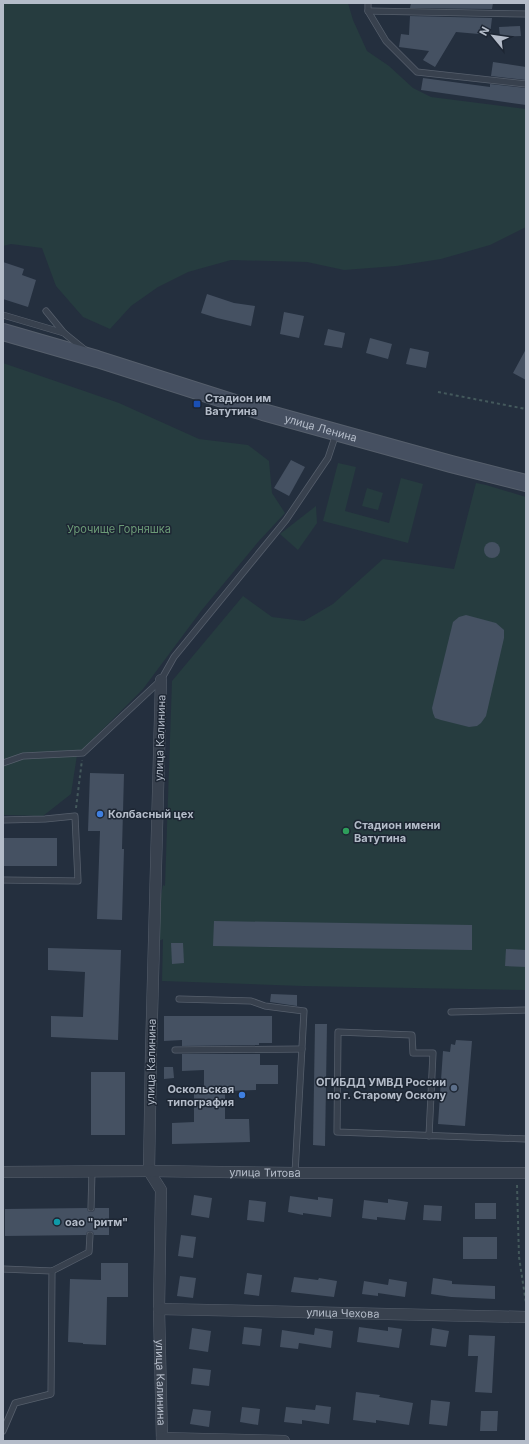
<svg xmlns="http://www.w3.org/2000/svg" width="529" height="1444" viewBox="0 0 529 1444" font-family="Inter,sans-serif">
<style>
.green{fill:#263c3f}
.building{fill:#455162}
.lines{fill:none;stroke-linecap:round;stroke-linejoin:round}
.lane-casing{stroke:#565f6c;stroke-width:7}
.street-casing{stroke:#565f6c;stroke-width:12}
.secondary-casing{stroke:#565f6c;stroke-width:18}
.path{stroke:#44595c;stroke-width:2;stroke-dasharray:3 3;stroke-linecap:butt}
.lane{stroke:#38414e;stroke-width:5.5}
.street{stroke:#38414e;stroke-width:11}
.secondary{stroke:#465061;stroke-width:16}
.transit-dot{fill:#1a4fb4;stroke:#1d2633;stroke-width:1.5}
.shop-dot{fill:#3f7fe0;stroke:#1d2633;stroke-width:1.5}
.leisure-dot{fill:#2e9e5b;stroke:#1d2633;stroke-width:1.5}
.service-dot{fill:#5c6f8a;stroke:#1d2633;stroke-width:1.5}
.culture-dot{fill:#0f9aa8;stroke:#1d2633;stroke-width:1.5}
.labels{text-anchor:middle;dominant-baseline:central;stroke-width:3;stroke-linejoin:round;paint-order:stroke}
.poi-label{font-size:11px;font-weight:bold;fill:#b4bcc9;stroke:#1d2633;text-anchor:start}
.street-label{font-size:11px;fill:#b4bcc9;stroke:#1d2633}
.park-label{font-size:11px;fill:#6b9a76;stroke:#1d2633}
</style>
<rect width="100%" height="100%" fill="#242f3e"/>
<g class="green">
<polygon points="3,3 348,3 353,20 367,51 389,66 413,88 431,97 526,109 526,227 490,245 441,259 396,266 344,270 307,262 231,260 188,272 158,287 131,306 110,329 83,317 56,286 42,248 11,244 3,246"/>
<polygon points="3,363 119,403 199,439 248,445 269,461 272,493 285,513 258,542 201,611 143,689 77,755 71,794 43,816 3,815"/>
<polygon points="338,463 356,467 345,511 389,523 401,478 423,484 408,543 323,521"/>
<polygon points="476,483 486,485 526,497 526,990 302,986 162,981 163,939 159,941 157,916 163,885 165,886 172,681 243,596 272,617 304,621 333,604 383,559 454,569"/>
<polygon points="367,488 383,493 378,510 362,506"/>
<polygon points="316,506 317,523 298,550 280,534"/>
</g>
<g class="building">
<polygon points="411,3 493,3 492,9 410,8"/>
<polygon points="410,16 492,18 490,35 456,32 435,67 423,60 429,51 399,47 401,34 409,35"/>
<polygon points="520,26 521,36 500,37 499,27"/>
<polygon points="493,62 526,67 526,80 491,76"/>
<polygon points="423,78 490,87 490,84 526,88 526,105 421,90"/>
<polygon points="3,262 24,269 22,275 36,280 28,307 3,299"/>
<polygon points="207,294 234,303 255,306 251,326 217,318 201,313"/>
<polygon points="284,312 304,316 299,338 280,334"/>
<polygon points="328,329 345,333 342,348 324,345"/>
<polygon points="370,338 392,344 388,359 366,353"/>
<polygon points="410,348 429,352 426,368 406,364"/>
<polygon points="526,349 526,380 513,373"/>
<polygon points="291,460 305,467 289,496 274,488"/>
<circle cx="492" cy="550" r="8"/>
<polygon points="466,615 496,623 504,630 504,638 486,716 481,723 477,726 469,727 441,720 435,718 433,713 432,708 453,622 459,617"/>
<polygon points="90,773 124,774 122,849 124,849 122,920 97,919 100,831 88,831"/>
<rect x="3" y="838" width="54" height="28"/>
<polygon points="214,921 472,925 472,950 213,946"/>
<polygon points="171,943 183,943 184,963 172,964"/>
<polygon points="48,948 121,950 118,1040 51,1037 51,1016 83,1017 85,972 48,970"/>
<polygon points="506,949 526,950 526,967 505,966"/>
<polygon points="271,994 297,995 297,1006 270,1002"/>
<polygon points="164,1016 272,1016 272,1043 259,1043 259,1045 182,1046 182,1040 164,1041"/>
<polygon points="315,1024 327,1024 325,1146 313,1145"/>
<polygon points="456,1040 472,1041 465,1126 438,1124 443,1051 450,1052 451,1044 455,1045"/>
<polygon points="182,1054 260,1054 260,1065 278,1065 278,1084 256,1084 256,1090 225,1091 225,1119 249,1119 250,1142 172,1144 172,1123 194,1122 194,1091 204,1091 204,1070 182,1071"/>
<polygon points="164,1067 173,1067 174,1078 164,1079"/>
<rect x="91" y="1072" width="34" height="63"/>
<polygon points="194,1195 212,1198 209,1218 191,1215"/>
<polygon points="290,1196 318,1200 318,1197 333,1199 331,1217 303,1213 303,1215 288,1212"/>
<polygon points="388,1199 408,1202 405,1220 377,1217 377,1220 362,1218 364,1200 388,1203"/>
<polygon points="249,1200 266,1202 264,1222 247,1220"/>
<rect x="475" y="1203" width="21" height="16"/>
<polygon points="424,1205 442,1206 441,1221 423,1220"/>
<polygon points="87,1208 88,1211 91,1212 94,1211 95,1208 109,1208 109,1235 94,1235 93,1232 90,1231 87,1232 86,1235 5,1236 5,1209"/>
<polygon points="181,1235 196,1237 193,1258 178,1256"/>
<rect x="463" y="1237" width="34" height="22"/>
<polygon points="101,1263 128,1263 128,1297 107,1297 106,1345 83,1344 83,1343 68,1342 70,1279 101,1280"/>
<polygon points="247,1273 262,1275 259,1296 244,1294"/>
<polygon points="180,1276 196,1278 193,1298 177,1296"/>
<polygon points="294,1277 318,1280 319,1278 337,1281 334,1297 291,1292"/>
<polygon points="433,1278 452,1281 452,1284 495,1286 495,1299 451,1297 431,1294"/>
<polygon points="389,1279 407,1282 405,1297 378,1293 378,1296 362,1294 364,1281 388,1285"/>
<polygon points="244,1327 262,1329 260,1346 242,1344"/>
<polygon points="359,1327 388,1331 388,1327 402,1329 399,1348 357,1342"/>
<polygon points="192,1328 211,1331 208,1352 189,1349"/>
<polygon points="315,1328 333,1331 331,1348 299,1343 298,1349 280,1347 282,1330 314,1335"/>
<polygon points="432,1328 449,1331 446,1347 430,1345"/>
<polygon points="469,1335 495,1336 492,1393 475,1392 478,1356 468,1356"/>
<polygon points="193,1368 211,1370 209,1386 191,1384"/>
<polygon points="356,1392 380,1395 379,1397 413,1403 409,1425 376,1420 376,1423 353,1420"/>
<polygon points="431,1400 450,1402 447,1426 429,1424"/>
<polygon points="316,1405 331,1407 329,1424 302,1420 302,1424 284,1422 286,1407 315,1410"/>
<polygon points="242,1407 260,1409 258,1425 240,1422"/>
<polygon points="193,1409 211,1411 209,1427 190,1424"/>
<polygon points="481,1411 498,1411 497,1431 480,1431"/>
</g>
<g class="lines">
<defs>
<g id="lane">
<polyline points="368,3 368,11 386,41 417,72 526,84"/>
<polyline points="368,11 526,14"/>
<polyline points="46,311 64,333 85,350"/>
<polyline points="3,315 64,333"/>
<polyline points="3,763 23,756 83,753 161,680 174,657 286,520 328,458 336,434"/>
<polyline points="3,820 45,819 75,816 78,881 3,880"/>
<polyline points="179,999 251,1001 265,1006 304,1011 295,1173"/>
<polyline points="451,1012 526,1010"/>
<polyline points="175,1050 302,1049"/>
<polyline points="429,1136 433,1053 413,1053 412,1035 338,1032 337,1132 526,1139"/>
<polyline points="91,1208 92,1171"/>
<polyline points="3,1269 52,1271 51,1394 15,1403 3,1431"/>
<polyline points="52,1271 89,1252 90,1235"/>
</g>
<g id="street">
<path id="s1" d="M161 680 151 1053 149 1171 161 1190 159 1309 162 1441"/>
<path id="s2" d="M3 1172 149 1171 295 1173H526"/>
<path id="s3" d="M159 1309 526 1317"/>
<polyline points="162,1438 284,1441"/>
</g>
<g id="secondary">
<path id="s4" d="M3 332 97 359 263 412 451 464 526 483"/>
</g>
</defs>
<use href="#lane" class="lane-casing"/>
<use href="#street" class="street-casing"/>
<use href="#secondary" class="secondary-casing"/>
<g class="path">
<polyline points="438,392 526,409"/>
<polyline points="76,808 82,760"/>
<polyline points="517,1185 519,1257 526,1303"/>
</g>
<use href="#lane" class="lane"/>
<use href="#street" class="street"/>
<use href="#secondary" class="secondary"/>
</g>
<rect class="transit-dot" x="193" y="400" width="8" height="8" rx="2"/>
<g class="shop-dot">
<circle cx="100" cy="814" r="4"/>
<circle cx="242" cy="1095" r="4"/>
</g>
<circle class="leisure-dot" cx="346" cy="831" r="4"/>
<circle class="service-dot" cx="454" cy="1088" r="4"/>
<circle class="culture-dot" cx="57" cy="1222" r="4"/>
<g class="labels">
<g class="poi-label">
<text x="205" y="398">Стадион им<tspan x="205" dy="13">Ватутина</tspan></text>
<text x="108" y="814">Колбасный цех</text>
<text x="354" y="825">Стадион имени<tspan x="354" dy="13">Ватутина</tspan></text>
<text x="446" y="1082" text-anchor="end">ОГИБДД УМВД России<tspan x="446" dy="13">по г. Старому Осколу</tspan></text>
<text x="234" y="1089" text-anchor="end">Оскольская<tspan x="234" dy="13">типография</tspan></text>
<text x="65" y="1222">оао "ритм"</text>
</g>
<g class="street-label">
<text stroke="none"><textPath href="#s4" startOffset="332">улица Ленина</textPath></text>
<text transform="translate(160 738) rotate(-88)">улица Калинина</text>
<text transform="translate(151 1062) rotate(-89)">улица Калинина</text>
<text stroke="none"><textPath href="#s2" startOffset="262">улица Титова</textPath></text>
<text stroke="none"><textPath href="#s3" startOffset="184">улица Чехова</textPath></text>
<text stroke="none"><textPath href="#s1" startOffset="706">улица Калинина</textPath></text>
</g>
<g class="park-label">
<text x="119" y="529">Урочище Горняшка</text>
</g>
</g>
<rect width="529" height="1444" fill="none" stroke="#b4bcc9" stroke-width="8"/>
<g transform="translate(493 36) rotate(299)" stroke="#1d2633" stroke-width="3" paint-order="stroke">
<path d="M0-3L7 15L0 10L-7 15Z" fill="#b4bcc9"/>
<text y="-6" font-size="11" font-weight="bold" text-anchor="middle" fill="#b4bcc9">N</text>
</g>
</svg>
